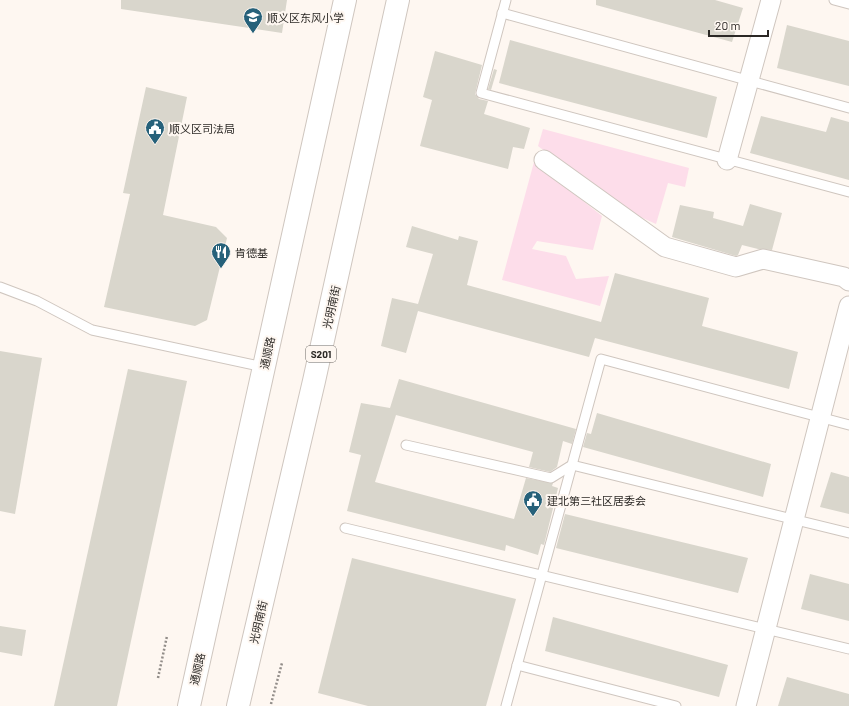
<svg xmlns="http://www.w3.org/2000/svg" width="849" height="706" viewBox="0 0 849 706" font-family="Barlow,'Noto Sans SC',sans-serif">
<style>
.green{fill:#fdddea}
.building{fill:#d9d6cc}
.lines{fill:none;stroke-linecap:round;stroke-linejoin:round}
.service-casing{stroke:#cfc6bf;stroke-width:11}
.minor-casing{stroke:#cfc6bf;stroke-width:21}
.primary-casing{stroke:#cfc6bf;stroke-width:24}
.path{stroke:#928d89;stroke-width:2.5;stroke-dasharray:2 2;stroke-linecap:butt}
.service{stroke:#fff;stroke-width:9}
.minor{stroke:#fff;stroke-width:19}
.primary{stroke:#fff;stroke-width:22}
.labels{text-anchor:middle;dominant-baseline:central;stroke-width:4;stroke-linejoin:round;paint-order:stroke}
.shield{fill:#fef7f1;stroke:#6a6662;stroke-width:1}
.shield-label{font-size:10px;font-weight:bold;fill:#2b2825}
.poi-label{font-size:11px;fill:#2b2825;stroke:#fef7f1;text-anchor:start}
.street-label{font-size:11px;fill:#2b2825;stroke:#fef7f1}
</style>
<rect width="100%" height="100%" fill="#fef7f1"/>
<g class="green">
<polygon points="543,129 689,168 685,187 668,183 656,224 616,206 538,146"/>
<polygon points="534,162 602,216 593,250 537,241 532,249 566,256 576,279 609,276 600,306 502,280"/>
</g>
<g class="building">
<polygon points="121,0 287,0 282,33 121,9"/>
<polygon points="596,0 715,0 743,8 732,42 596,5"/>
<polygon points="787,25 849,41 849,86 777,68"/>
<polygon points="510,40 717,97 707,138 499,83"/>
<polygon points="435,51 482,65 475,94 479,99 488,101 484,114 530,128 524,149 513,147 508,169 420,146 432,100 423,97"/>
<polygon points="494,69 497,70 491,90 488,89"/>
<polygon points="146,87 187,97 163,215 216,227 227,238 207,320 195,326 104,307 130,194 123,193"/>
<polygon points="761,116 826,132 831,117 849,122 849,180 750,153"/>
<polygon points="750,204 782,213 772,250 758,249 742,245 738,255 736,256 672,237 680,205 714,212 713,218 743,226"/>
<polygon points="412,226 458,240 459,236 478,241 467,285 601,322 615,273 709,298 702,326 798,352 789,389 595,338 589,357 418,311 406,353 381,346 392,298 418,304 433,254 406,247"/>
<polygon points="0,351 42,358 15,514 0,511"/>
<polygon points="128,369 187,381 117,706 54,706"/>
<polygon points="399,379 576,429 572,444 563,441 557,467 550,472 529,467 533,452 396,415 375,482 514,519 526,478 553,483 552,486 558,488 544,545 541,544 538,555 506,545 505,551 347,511 361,455 349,452 361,403 390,408"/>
<polygon points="597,413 771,464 763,497 583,447 587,433 591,434"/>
<polygon points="831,472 849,477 849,514 820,507"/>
<polygon points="565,514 748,558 738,593 556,548"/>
<polygon points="352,558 516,599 486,706 368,706 318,693"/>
<polygon points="810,574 849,584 849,621 801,609"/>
<polygon points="553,617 728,665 719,697 545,651"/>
<polygon points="0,626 26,630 22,656 0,652"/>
<polygon points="787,677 849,694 849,706 778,706"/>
</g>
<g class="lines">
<defs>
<g id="service">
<polyline points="506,0 481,93 849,192"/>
<polyline points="834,0 849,4"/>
<polyline points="502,13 849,108"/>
<polyline points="0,287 37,301 92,330 264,367"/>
<polyline points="406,445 551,478 572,465 849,533"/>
<polyline points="345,528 849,649"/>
<polyline points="517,665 676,706"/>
<polyline points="506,706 601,359 849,425"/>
</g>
<g id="minor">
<polyline points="544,160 665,247 736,267 763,259 844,277 849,281"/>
<polyline points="727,160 771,0"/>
<polyline points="746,706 849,306"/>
</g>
<g id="primary">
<polyline points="189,706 345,0"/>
<polyline points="238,706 314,381 398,0"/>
</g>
</defs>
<use href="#service" class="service-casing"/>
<use href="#minor" class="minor-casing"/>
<use href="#primary" class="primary-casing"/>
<g class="path">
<polyline points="158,678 167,636"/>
<polyline points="271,704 282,663"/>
</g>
<use href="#service" class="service"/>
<use href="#minor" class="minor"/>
<use href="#primary" class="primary"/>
</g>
<defs>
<symbol id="school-pin" viewBox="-11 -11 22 30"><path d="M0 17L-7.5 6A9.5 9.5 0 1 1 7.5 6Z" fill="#26617a" stroke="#fef7f1"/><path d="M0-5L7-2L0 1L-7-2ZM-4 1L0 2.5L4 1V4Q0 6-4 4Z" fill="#fff"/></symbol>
<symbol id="civic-pin" viewBox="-11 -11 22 30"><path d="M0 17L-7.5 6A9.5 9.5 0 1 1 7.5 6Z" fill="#26617a" stroke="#fef7f1"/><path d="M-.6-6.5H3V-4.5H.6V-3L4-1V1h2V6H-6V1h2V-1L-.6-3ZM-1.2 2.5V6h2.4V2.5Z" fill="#fff"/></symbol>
<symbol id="restaurant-pin" viewBox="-11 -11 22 30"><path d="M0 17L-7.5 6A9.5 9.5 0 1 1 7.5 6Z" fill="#26617a" stroke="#fef7f1"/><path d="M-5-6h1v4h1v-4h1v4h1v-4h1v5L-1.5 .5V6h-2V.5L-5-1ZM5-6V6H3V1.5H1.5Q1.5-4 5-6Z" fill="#fff"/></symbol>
</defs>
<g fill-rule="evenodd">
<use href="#school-pin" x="242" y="6" width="22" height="30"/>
<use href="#civic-pin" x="144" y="117" width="22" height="30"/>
<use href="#restaurant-pin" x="210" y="241" width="22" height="30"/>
<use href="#civic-pin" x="522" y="489" width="22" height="30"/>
</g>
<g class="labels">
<rect class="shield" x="306" y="346" width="30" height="16" rx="3"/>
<g class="shield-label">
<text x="321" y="354">S201</text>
</g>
<g class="poi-label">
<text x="267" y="17">顺义区东风小学</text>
<text x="169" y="128">顺义区司法局</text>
<text x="235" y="252">肯德基</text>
<text x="547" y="500">建北第三社区居委会</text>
</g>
<g class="street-label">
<text transform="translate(331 307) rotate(-77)">光明南街</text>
<text transform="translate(267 353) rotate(-78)">通顺路</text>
<text transform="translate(258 622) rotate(-77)">光明南街</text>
<text transform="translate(197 669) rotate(-77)">通顺路</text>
</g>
</g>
<path d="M709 30v6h59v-6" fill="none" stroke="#2b2825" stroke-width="2"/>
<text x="715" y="30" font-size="12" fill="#2b2825" stroke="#fef7f1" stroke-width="3" paint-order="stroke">20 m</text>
</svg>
